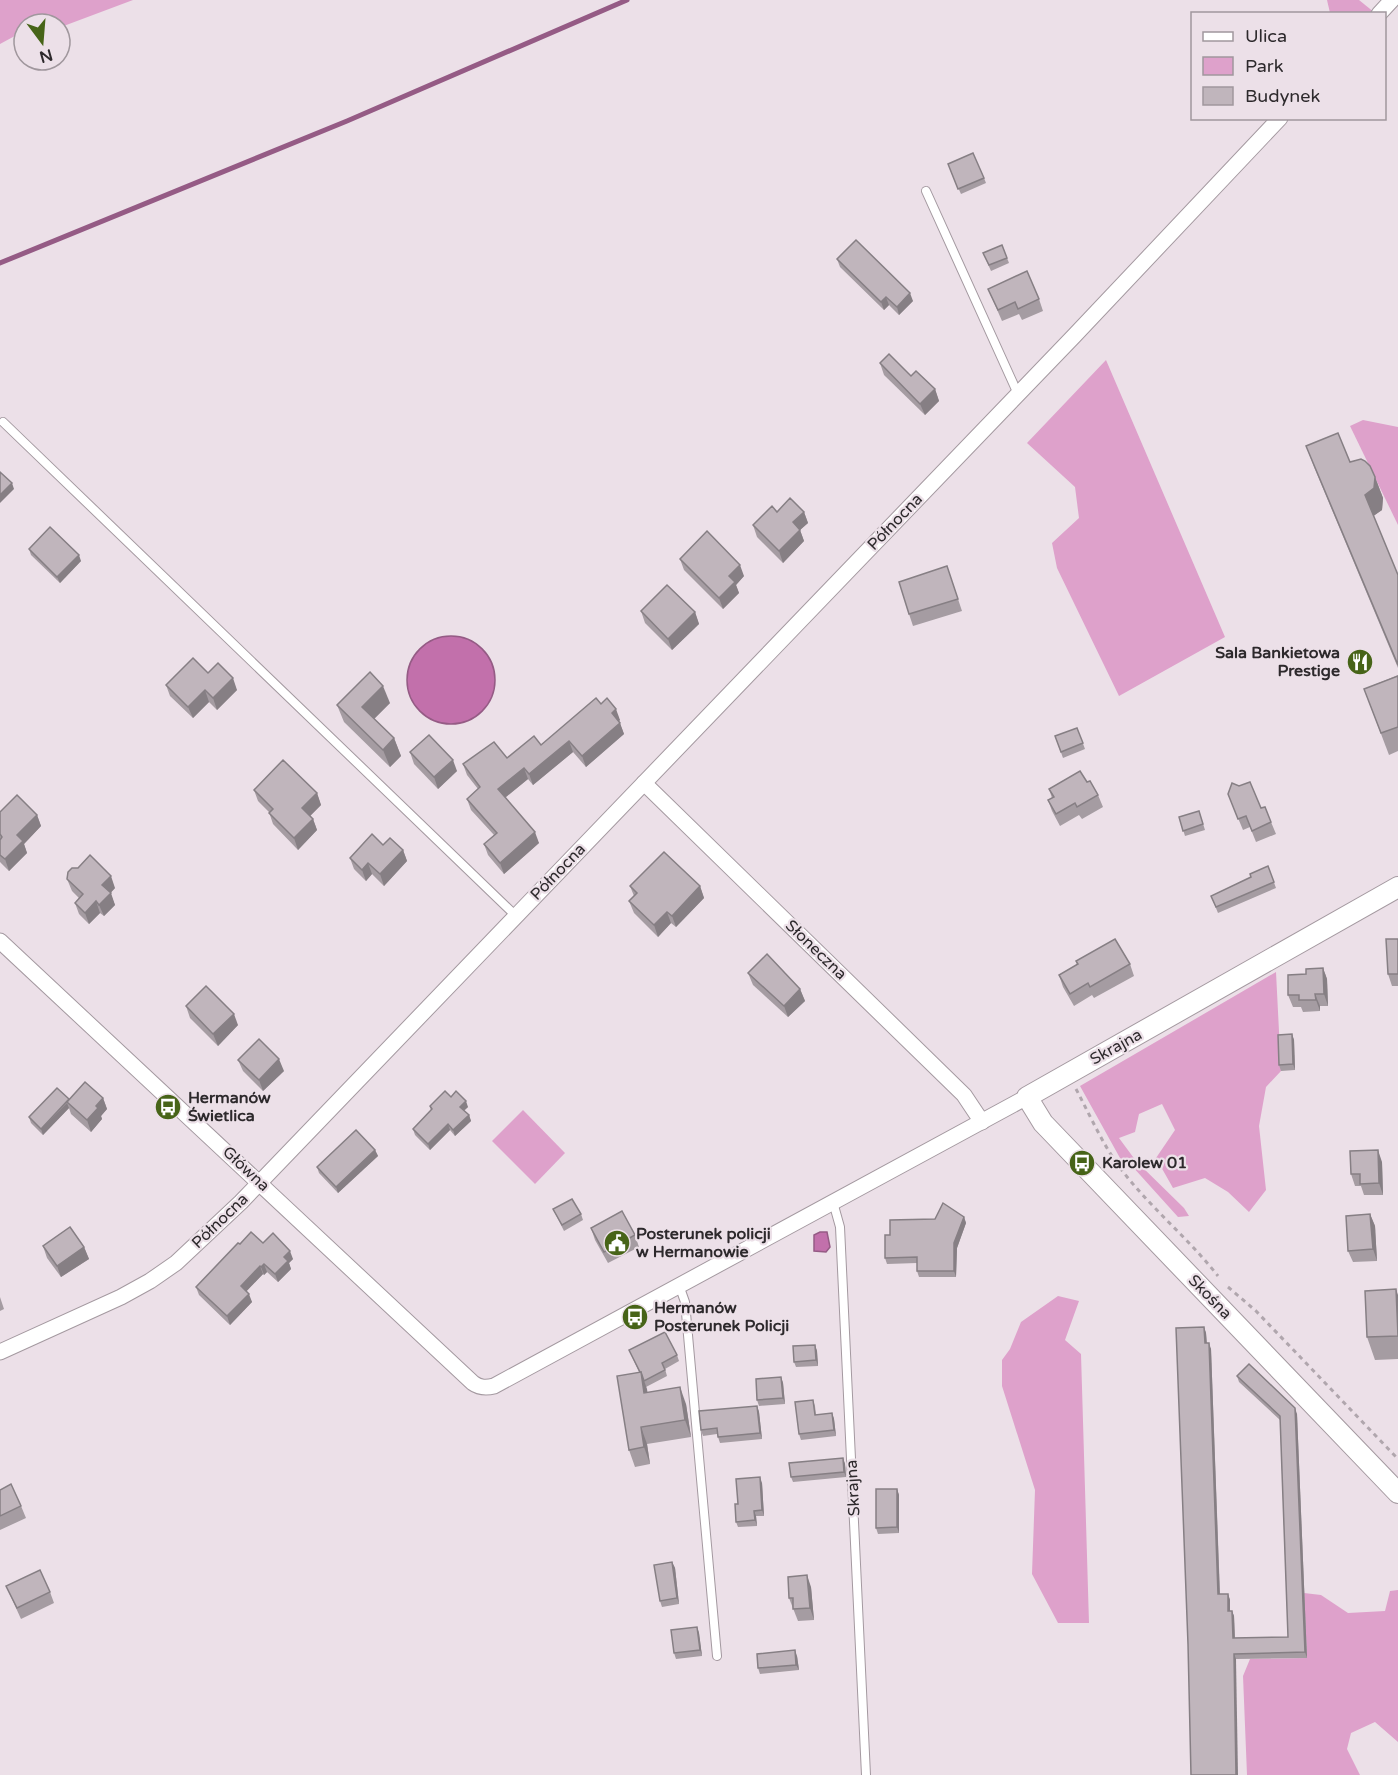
<svg xmlns="http://www.w3.org/2000/svg" width="1398" height="1775" viewBox="0 0 1398 1775" font-family="'Varela Round',sans-serif">
<style>
.green{fill:#dea1cb}
.water{fill:#c270ab;stroke:#955b85;stroke-width:1.5}
.lines{fill:none;stroke-linecap:round;stroke-linejoin:round}
.stream{stroke:#955b85;stroke-width:5}
.service-casing{stroke:#a499a0;stroke-width:10}
.minor-casing{stroke:#a499a0;stroke-width:17}
.tertiary-casing{stroke:#a499a0;stroke-width:22}
.path{stroke:#b0a6ad;stroke-width:3;stroke-dasharray:4.5 4.5;stroke-linecap:butt}
.service{stroke:#fff;stroke-width:8}
.minor{stroke:#fff;stroke-width:15}
.tertiary{stroke:#fff;stroke-width:20}
.wall{fill:#a59ca2}
.shaded-wall{fill:#867f84}
.building{fill:#c0b5bc;stroke:#867f84;stroke-width:1.5}
.labels{text-anchor:middle;dominant-baseline:central;stroke-width:4.5;stroke-linejoin:round;paint-order:stroke}
.street-label{font-size:16px;fill:#2d292c;stroke:#ece0e8}
.poi-label{font-size:16px;font-weight:bold;fill:#2d292c;stroke:#ece0e8;text-anchor:start}
</style>
<rect width="100%" height="100%" fill="#ece0e8"/>
<g class="green">
<polygon points="0,0 133,0 61,27 60,24 24,24 24,31 0,44"/>
<polygon points="1327,0 1359,0 1375,13 1330,13"/>
<polygon points="1106,360 1225,637 1119,696 1057,568 1052,543 1079,518 1075,487 1027,443"/>
<polygon points="1363,420 1398,427 1398,525 1350,426"/>
<polygon points="1276,972 1281,1071 1266,1087 1259,1126 1266,1190 1249,1212 1228,1192 1205,1178 1173,1188 1156,1158 1175,1130 1162,1104 1139,1114 1135,1132 1119,1138 1136,1161 1184,1208 1189,1216 1178,1217 1132,1166 1125,1167 1080,1086"/>
<polygon points="523,1110 565,1153 535,1184 492,1141"/>
<polygon points="1058,1296 1079,1301 1065,1340 1081,1354 1089,1623 1058,1623 1032,1574 1035,1490 1002,1386 1002,1360 1010,1349 1021,1322"/>
<polygon points="1398,1590 1398,1742 1375,1722 1351,1733 1347,1749 1360,1775 1247,1775 1243,1676 1250,1659 1307,1658 1304,1593 1321,1595 1348,1613 1385,1611 1390,1591"/>
</g>
<g class="water">
<circle cx="451" cy="680" r="44"/>
<polygon points="820,1232 827,1232 830,1247 826,1252 814,1251 814,1235"/>
</g>
<g class="lines">
<polyline class="stream" points="0,263 347,121 627,0"/>
<defs>
<g id="service">
<polyline points="926,191 1018,394"/>
<polyline points="3,422 516,916"/>
<polyline points="833,1202 840,1227 866,1775"/>
<polyline points="679,1285 685,1302 717,1656"/>
</g>
<g id="minor">
<polyline points="1379,14 1392,0"/>
<polyline points="644,783 964,1095 982,1122"/>
<path d="M0 941 473 1383C480 1388 486 1388 494 1386L1027 1097"/>
<polyline points="0,1352 121,1297 150,1281 176,1263 241,1202 1074,336 1280,118"/>
</g>
<polyline id="tertiary" points="1398,887 1027,1097 1043,1123 1398,1493"/>
</defs>
<use href="#service" class="service-casing"/>
<use href="#minor" class="minor-casing"/>
<use href="#tertiary" class="tertiary-casing"/>
<g class="path">
<path d="M1076 1089C1091 1117 1104 1148 1124 1173 1153 1210 1189 1239 1218 1276"/>
<polyline points="1228,1287 1256,1311 1398,1459"/>
</g>
<use href="#service" class="service"/>
<use href="#minor" class="minor"/>
<use href="#tertiary" class="tertiary"/>
</g>
<g class="wall">
<polygon points="950,170 984,178 986,183 961,194"/>
<polygon points="1002,245 1009,263 991,271 983,253"/>
<polygon points="837,259 913,301 899,315 889,305 884,310 840,267"/>
<polygon points="988,289 1039,299 1043,311 1022,320 1019,314 1002,321"/>
<polygon points="880,363 911,376 935,389 939,401 925,415 884,375"/>
<polygon points="1306,446 1350,462 1375,477 1383,498 1382,510 1373,516 1398,575 1398,668 1314,467"/>
<polygon points="804,512 808,523 800,530 804,541 783,563 757,537 753,525"/>
<polygon points="29,549 81,561 60,583 31,555"/>
<polygon points="680,559 744,576 736,585 739,593 723,609 684,570"/>
<polygon points="947,566 962,611 913,626 909,614"/>
<polygon points="641,611 695,612 699,624 672,650 645,623"/>
<polygon points="208,673 237,690 217,710 209,702 193,718 170,696 166,685"/>
<polygon points="1398,675 1398,751 1389,755 1364,689"/>
<polygon points="390,703 374,719 394,738 401,756 390,767 344,722 337,705"/>
<polygon points="601,704 620,720 619,721 624,734 586,767 573,752 533,785 528,779 505,798 539,843 504,874 488,855 484,844 494,835 471,810 467,799 478,789 467,775 463,764 507,758 541,745"/>
<polygon points="1077,728 1085,749 1063,758 1055,736"/>
<polygon points="410,752 457,771 438,789 414,764"/>
<polygon points="1087,782 1098,795 1103,807 1082,819 1079,815 1060,826 1052,811 1048,800 1052,798 1049,789"/>
<polygon points="254,790 317,793 321,805 310,816 313,819 317,830 298,850 273,824 269,812 258,801"/>
<polygon points="1228,794 1261,808 1271,822 1276,834 1256,842 1250,827 1243,830"/>
<polygon points="1199,811 1205,830 1185,836 1179,817"/>
<polygon points="0,812 37,815 41,826 24,844 27,853 9,871 0,862"/>
<polygon points="383,845 403,850 407,861 384,886 372,874 366,881 354,869 350,858"/>
<polygon points="1268,866 1276,888 1218,913 1211,896 1251,877"/>
<polygon points="67,879 115,888 110,893 115,905 104,916 100,913 89,924 79,914 75,903 79,898 72,891"/>
<polygon points="630,886 700,886 704,898 676,927 671,923 658,937 634,913 629,901 634,896"/>
<polygon points="1398,939 1398,986 1392,986 1388,974"/>
<polygon points="1076,961 1130,964 1134,976 1094,998 1092,995 1074,1006 1063,987 1059,975 1077,965"/>
<polygon points="1323,968 1327,979 1328,1006 1320,1006 1320,1011 1303,1012 1301,1007 1293,1007 1288,995 1306,974"/>
<polygon points="748,973 800,989 805,1001 788,1017 753,985"/>
<polygon points="186,1006 238,1025 218,1046 190,1018"/>
<polygon points="1292,1034 1294,1040 1295,1070 1281,1071 1279,1065"/>
<polygon points="238,1060 284,1071 263,1091 243,1071"/>
<polygon points="451,1097 468,1107 464,1111 469,1115 471,1121 455,1136 450,1130 430,1150 415,1135 413,1129 431,1111 430,1106"/>
<polygon points="103,1098 107,1109 101,1116 102,1119 91,1132 71,1114 69,1108 43,1135 31,1123 29,1117 69,1099"/>
<polygon points="375,1150 378,1156 338,1193 319,1173 317,1167"/>
<polygon points="1382,1162 1383,1195 1364,1195 1361,1186 1355,1186 1351,1174"/>
<polygon points="553,1209 581,1214 583,1220 564,1231"/>
<polygon points="1370,1214 1375,1226 1377,1261 1353,1262 1348,1251"/>
<polygon points="964,1217 966,1223 957,1248 956,1277 919,1277 917,1271 917,1263 887,1264 885,1258 935,1219"/>
<polygon points="591,1228 635,1235 639,1247 608,1263 595,1240"/>
<polygon points="263,1243 293,1259 289,1263 291,1269 278,1282 267,1272 264,1275 263,1274 246,1291 252,1302 230,1325 199,1295 196,1287 240,1244"/>
<polygon points="43,1246 84,1247 89,1259 61,1277 47,1258"/>
<polygon points="1398,1295 1398,1359 1375,1360 1367,1337"/>
<polygon points="0,1297 4,1309 0,1311"/>
<polygon points="1204,1327 1206,1333 1207,1343 1211,1349 1220,1594 1228,1594 1230,1600 1230,1611 1232,1611 1234,1616 1235,1638 1288,1637 1280,1420 1239,1382 1237,1376 1297,1414 1307,1658 1236,1659 1191,1775"/>
<polygon points="815,1345 817,1351 818,1366 796,1367 794,1362"/>
<polygon points="629,1350 677,1355 679,1361 665,1369 667,1376 646,1387 647,1392 686,1404 691,1437 647,1444 650,1464 635,1467 629,1450 639,1372"/>
<polygon points="781,1377 783,1383 785,1404 759,1406 757,1400"/>
<polygon points="813,1400 815,1406 816,1415 832,1413 834,1419 836,1436 801,1440 799,1434"/>
<polygon points="757,1406 759,1412 762,1439 720,1443 717,1434 703,1436 701,1430"/>
<polygon points="843,1458 845,1464 846,1477 793,1482 791,1477"/>
<polygon points="762,1483 764,1516 756,1516 757,1526 738,1527 736,1522 738,1504"/>
<polygon points="897,1489 899,1495 899,1533 878,1534 876,1528"/>
<polygon points="0,1490 21,1506 26,1518 0,1530"/>
<polygon points="672,1562 675,1568 679,1604 662,1607 660,1601"/>
<polygon points="6,1586 50,1592 54,1603 21,1619"/>
<polygon points="811,1587 814,1620 798,1621 789,1598"/>
<polygon points="697,1627 699,1633 702,1656 676,1659 674,1653"/>
<polygon points="797,1656 799,1670 760,1674 758,1668"/>
</g>
<g class="shaded-wall">
<polygon points="910,293 913,301 899,315 897,307"/>
<polygon points="886,297 889,305 884,310 881,302"/>
<polygon points="935,389 939,401 925,415 920,404"/>
<polygon points="1375,477 1383,498 1382,510 1372,517 1365,495"/>
<polygon points="12,483 14,489 0,503 0,495"/>
<polygon points="804,512 808,523 800,530 804,541 783,563 779,551 793,522"/>
<polygon points="79,555 81,561 60,583 57,577"/>
<polygon points="740,565 744,576 736,585 739,593 723,609 719,598 729,576"/>
<polygon points="695,612 699,624 672,650 668,639"/>
<polygon points="233,678 237,690 217,710 213,698"/>
<polygon points="383,686 390,703 369,724 362,707"/>
<polygon points="205,690 209,702 193,718 188,707"/>
<polygon points="616,709 620,720 616,724 612,713"/>
<polygon points="620,723 624,734 586,767 582,756"/>
<polygon points="394,738 401,756 390,767 383,750"/>
<polygon points="569,741 573,752 533,785 529,774"/>
<polygon points="453,760 457,771 438,789 434,777"/>
<polygon points="524,768 528,779 502,800 498,789"/>
<polygon points="317,793 321,805 306,820 302,808"/>
<polygon points="37,815 41,826 24,844 27,853 9,871 5,859 17,835"/>
<polygon points="313,819 317,830 298,850 294,838"/>
<polygon points="535,832 539,843 504,874 500,863"/>
<polygon points="403,850 407,861 384,886 380,874"/>
<polygon points="368,863 372,874 366,881 362,870"/>
<polygon points="111,876 115,888 107,897 102,885"/>
<polygon points="700,886 704,898 676,927 672,916"/>
<polygon points="111,893 115,905 104,916 99,905"/>
<polygon points="96,901 100,913 89,924 85,913"/>
<polygon points="667,912 671,923 658,937 654,925"/>
<polygon points="1323,968 1327,979 1328,1006 1324,994"/>
<polygon points="800,989 805,1001 788,1017 784,1006"/>
<polygon points="1315,994 1320,1006 1320,1011 1316,1000"/>
<polygon points="234,1014 238,1025 218,1046 213,1034"/>
<polygon points="1292,1034 1294,1040 1295,1070 1293,1064"/>
<polygon points="279,1059 284,1071 263,1091 259,1080"/>
<polygon points="103,1098 107,1109 101,1116 102,1119 91,1132 87,1120 96,1106"/>
<polygon points="466,1101 468,1107 462,1112 460,1107"/>
<polygon points="67,1103 69,1108 43,1135 41,1129"/>
<polygon points="469,1115 471,1121 455,1136 453,1130"/>
<polygon points="448,1124 450,1130 430,1150 428,1144"/>
<polygon points="375,1150 378,1156 338,1193 336,1187"/>
<polygon points="1378,1150 1382,1162 1383,1195 1379,1183"/>
<polygon points="1370,1214 1375,1226 1377,1261 1373,1249"/>
<polygon points="964,1217 966,1223 957,1248 956,1277 954,1271 954,1243"/>
<polygon points="84,1247 89,1259 61,1277 57,1266"/>
<polygon points="290,1251 293,1259 289,1263 291,1269 278,1282 275,1274 284,1257"/>
<polygon points="264,1264 267,1272 264,1275 261,1267"/>
<polygon points="260,1266 263,1274 244,1294 241,1286"/>
<polygon points="1396,1289 1398,1295 1398,1335"/>
<polygon points="249,1294 252,1302 230,1325 227,1316"/>
<polygon points="1204,1327 1206,1333 1207,1349 1205,1343"/>
<polygon points="1209,1343 1211,1349 1220,1600 1218,1594"/>
<polygon points="815,1345 817,1351 818,1366 816,1360"/>
<polygon points="641,1372 647,1389 650,1410 644,1393"/>
<polygon points="781,1377 783,1383 785,1404 783,1398"/>
<polygon points="680,1387 686,1404 691,1437 685,1420"/>
<polygon points="757,1406 759,1412 762,1439 760,1433"/>
<polygon points="1295,1408 1297,1414 1307,1658 1305,1652"/>
<polygon points="832,1413 834,1419 836,1436 834,1430"/>
<polygon points="641,1427 647,1444 650,1464 644,1447"/>
<polygon points="843,1458 845,1464 846,1477 844,1472"/>
<polygon points="760,1477 762,1483 764,1516 762,1510"/>
<polygon points="897,1489 899,1495 899,1533 897,1527"/>
<polygon points="754,1511 756,1516 757,1526 755,1520"/>
<polygon points="672,1562 675,1568 679,1604 677,1598"/>
<polygon points="807,1575 811,1587 814,1620 810,1608"/>
<polygon points="1228,1594 1230,1600 1230,1617 1228,1611"/>
<polygon points="1232,1611 1234,1616 1235,1644 1233,1638"/>
<polygon points="697,1627 699,1633 702,1656 700,1650"/>
<polygon points="795,1650 797,1656 799,1670 796,1665"/>
<polygon points="1234,1654 1236,1659 1238,1775 1236,1775"/>
</g>
<g class="building">
<polygon points="973,153 984,178 958,189 948,164"/>
<polygon points="856,240 910,293 897,307 886,297 881,302 837,259"/>
<polygon points="1002,245 1007,258 989,265 983,253"/>
<polygon points="1027,271 1039,299 1018,309 1015,302 998,310 988,289"/>
<polygon points="889,354 911,376 916,371 935,389 920,404 880,363"/>
<polygon points="1338,433 1350,462 1361,459 1365,461 1370,466 1375,477 1374,488 1365,495 1398,575 1398,665 1306,446"/>
<polygon points="0,472 12,483 0,495"/>
<polygon points="790,498 804,512 793,522 800,530 779,551 753,525 772,506 777,512"/>
<polygon points="50,527 79,555 57,577 29,549"/>
<polygon points="707,531 740,565 729,576 735,582 719,598 680,559"/>
<polygon points="947,566 958,599 909,614 899,582"/>
<polygon points="667,585 695,612 668,639 641,611"/>
<polygon points="193,658 208,673 218,663 233,678 213,698 205,690 188,707 166,685"/>
<polygon points="370,672 383,686 362,707 394,738 383,750 337,705"/>
<polygon points="1398,676 1398,727 1381,733 1364,689"/>
<polygon points="596,698 601,704 607,698 616,709 612,713 620,723 582,756 569,741 529,774 524,768 498,789 535,832 500,863 484,844 497,833 467,799 480,787 463,764 494,742 507,758 534,736 541,745"/>
<polygon points="1077,728 1083,743 1061,752 1055,736"/>
<polygon points="429,735 453,760 434,777 410,752"/>
<polygon points="283,760 317,793 302,808 313,819 294,838 269,813 273,809 254,790"/>
<polygon points="1080,771 1087,782 1090,781 1098,795 1077,807 1075,803 1056,814 1048,800 1054,797 1049,789"/>
<polygon points="1250,782 1261,808 1265,807 1271,822 1252,831 1246,816 1238,819 1228,794 1232,783 1239,786"/>
<polygon points="17,795 37,815 17,835 23,841 5,859 0,855 0,840 2,837 0,834 0,812"/>
<polygon points="1199,811 1203,824 1183,831 1179,817"/>
<polygon points="372,834 383,845 390,838 403,850 380,874 368,863 362,870 350,858"/>
<polygon points="664,852 700,886 672,916 667,912 654,925 629,901 637,893 630,886"/>
<polygon points="90,855 111,876 102,885 111,893 99,905 96,901 85,913 75,903 83,894 67,879 68,872 72,868 78,868"/>
<polygon points="1268,866 1274,882 1216,907 1211,896 1251,877 1250,874"/>
<polygon points="1115,939 1130,964 1090,987 1088,983 1070,994 1059,975 1078,964 1076,961"/>
<polygon points="1386,939 1398,939 1398,974 1388,974"/>
<polygon points="767,954 800,989 784,1006 748,973"/>
<polygon points="1323,968 1324,994 1315,994 1316,1000 1299,1000 1299,995 1288,995 1288,975 1306,974 1306,969"/>
<polygon points="206,986 234,1014 213,1034 186,1006"/>
<polygon points="1292,1034 1293,1064 1279,1065 1278,1035"/>
<polygon points="259,1039 279,1059 259,1080 238,1060"/>
<polygon points="85,1082 103,1098 96,1106 98,1108 87,1120 67,1102"/>
<polygon points="57,1088 69,1099 41,1129 29,1117"/>
<polygon points="445,1091 451,1097 456,1091 466,1101 460,1107 469,1115 453,1130 448,1124 428,1144 413,1129 432,1109 430,1106"/>
<polygon points="356,1130 375,1150 336,1187 317,1167"/>
<polygon points="1378,1150 1379,1183 1360,1184 1360,1174 1351,1174 1350,1151"/>
<polygon points="572,1199 581,1214 562,1225 553,1209"/>
<polygon points="943,1203 964,1217 954,1243 954,1271 917,1271 917,1257 885,1258 885,1235 890,1235 890,1220 935,1219"/>
<polygon points="622,1211 635,1235 604,1252 591,1228"/>
<polygon points="1370,1214 1373,1249 1348,1251 1346,1216"/>
<polygon points="70,1227 84,1247 57,1266 43,1246"/>
<polygon points="251,1232 263,1243 273,1233 290,1251 284,1257 288,1261 275,1274 264,1264 261,1267 260,1266 241,1286 249,1294 227,1316 196,1287 238,1243 240,1244"/>
<polygon points="1396,1289 1398,1336 1367,1337 1365,1291"/>
<polygon points="1204,1327 1205,1343 1209,1343 1218,1594 1228,1594 1228,1611 1232,1611 1233,1638 1288,1637 1280,1416 1237,1376 1249,1364 1295,1408 1305,1652 1234,1654 1236,1775 1191,1775 1188,1644 1176,1328"/>
<polygon points="665,1332 677,1355 662,1363 665,1370 644,1381 641,1372 640,1372 629,1350"/>
<polygon points="815,1345 816,1360 794,1362 793,1346"/>
<polygon points="641,1372 644,1393 680,1387 685,1420 641,1427 644,1447 629,1450 617,1376"/>
<polygon points="781,1377 783,1398 757,1400 756,1379"/>
<polygon points="813,1400 815,1415 832,1413 834,1430 799,1434 795,1402"/>
<polygon points="757,1406 760,1433 718,1437 717,1428 701,1430 699,1411"/>
<polygon points="843,1458 844,1472 791,1477 789,1463"/>
<polygon points="760,1477 762,1510 754,1511 755,1520 736,1522 735,1504 738,1504 736,1479"/>
<polygon points="11,1484 21,1506 0,1516 0,1490"/>
<polygon points="876,1489 897,1489 897,1527 876,1528"/>
<polygon points="672,1562 677,1598 660,1601 654,1565"/>
<polygon points="40,1570 50,1592 17,1608 6,1586"/>
<polygon points="807,1575 810,1608 793,1609 793,1598 789,1598 788,1577"/>
<polygon points="697,1627 700,1650 674,1653 671,1630"/>
<polygon points="795,1650 796,1665 758,1668 757,1654"/>
</g>
<defs>
<symbol id="restaurant-disc" viewBox="-11 -11 22 22"><circle r="9.5" fill="#476418" stroke="#ece0e8"/><path d="M-5-6h1v4h1v-4h1v4h1v-4h1v5L-1.5 .5V6h-2V.5L-5-1ZM5-6V6H3V1.5H1.5Q1.5-4 5-6Z" fill="#fff"/></symbol>
<symbol id="bus-disc" viewBox="-11 -11 22 22"><circle r="9.5" fill="#476418" stroke="#ece0e8"/><path d="M-5-6H5V4H4V6H2V4H-2V6H-4V4H-5ZM-3.5-4V0h7V-4ZM-3.5 1.2v1.5H-2V1.2ZM2 1.2v1.5H3.5V1.2Z" fill="#fff"/></symbol>
<symbol id="civic-disc" viewBox="-11 -11 22 22"><circle r="9.5" fill="#476418" stroke="#ece0e8"/><path d="M-.6-6.5H3V-4.5H.6V-3L4-1V1h2V6H-6V1h2V-1L-.6-3ZM-1.2 2.5V6h2.4V2.5Z" fill="#fff"/></symbol>
</defs>
<g fill-rule="evenodd">
<use href="#restaurant-disc" x="1345" y="647" width="30" height="30"/>
<use href="#bus-disc" x="153" y="1092" width="30" height="30"/>
<use href="#bus-disc" x="1067" y="1148" width="30" height="30"/>
<use href="#civic-disc" x="602" y="1228" width="30" height="30"/>
<use href="#bus-disc" x="620" y="1302" width="30" height="30"/>
</g>
<g class="labels">
<g class="street-label">
<text transform="translate(895 522) rotate(-46)">Północna</text>
<text transform="translate(558 872) rotate(-46)">Północna</text>
<text transform="translate(816 950) rotate(44)">Słoneczna</text>
<text transform="translate(1116 1047) rotate(-29)">Skrajna</text>
<text transform="translate(246 1169) rotate(43)">Główna</text>
<text transform="translate(220 1221) rotate(-44)">Północna</text>
<text transform="translate(1210 1297) rotate(46)">Skośna</text>
<text transform="translate(853 1488) rotate(-93)">Skrajna</text>
</g>
<g class="poi-label">
<text x="1340" y="653" text-anchor="end">Sala Bankietowa<tspan x="1340" dy="18">Prestige</tspan></text>
<text x="188" y="1098">Hermanów<tspan x="188" dy="18">Świetlica</tspan></text>
<text x="1102" y="1163">Karolew 01</text>
<text x="636" y="1234">Posterunek policji<tspan x="636" dy="18">w Hermanowie</tspan></text>
<text x="654" y="1308">Hermanów<tspan x="654" dy="18">Posterunek Policji</tspan></text>
</g>
</g>
<rect x="1191" y="12" width="195" height="108" fill="#ece0e8" stroke="#a0979d" stroke-width="1.5"/>
<rect x="1203" y="32" width="30" height="9" fill="#ffffff" stroke="#a0979d" stroke-width="1.5"/>
<text x="1245" y="42" font-size="18" fill="#2d292c">Ulica</text>
<rect x="1203" y="57" width="30" height="18" fill="#dea1cb" stroke="#a0979d" stroke-width="1.5"/>
<text x="1245" y="72" font-size="18" fill="#2d292c">Park</text>
<rect x="1203" y="87" width="30" height="18" fill="#c0b5bc" stroke="#a0979d" stroke-width="1.5"/>
<text x="1245" y="102" font-size="18" fill="#2d292c">Budynek</text>
<g transform="translate(42 42) rotate(164)"><circle r="28" fill="#ece0e8" stroke="#a0979d" stroke-width="1.5"/>
<path d="M0-4.5L10 22L0 15L-10 22Z" fill="#476418"/>
<text y="-9" font-size="16" font-weight="bold" text-anchor="middle" fill="#2d292c">N</text>
</g>
</svg>
